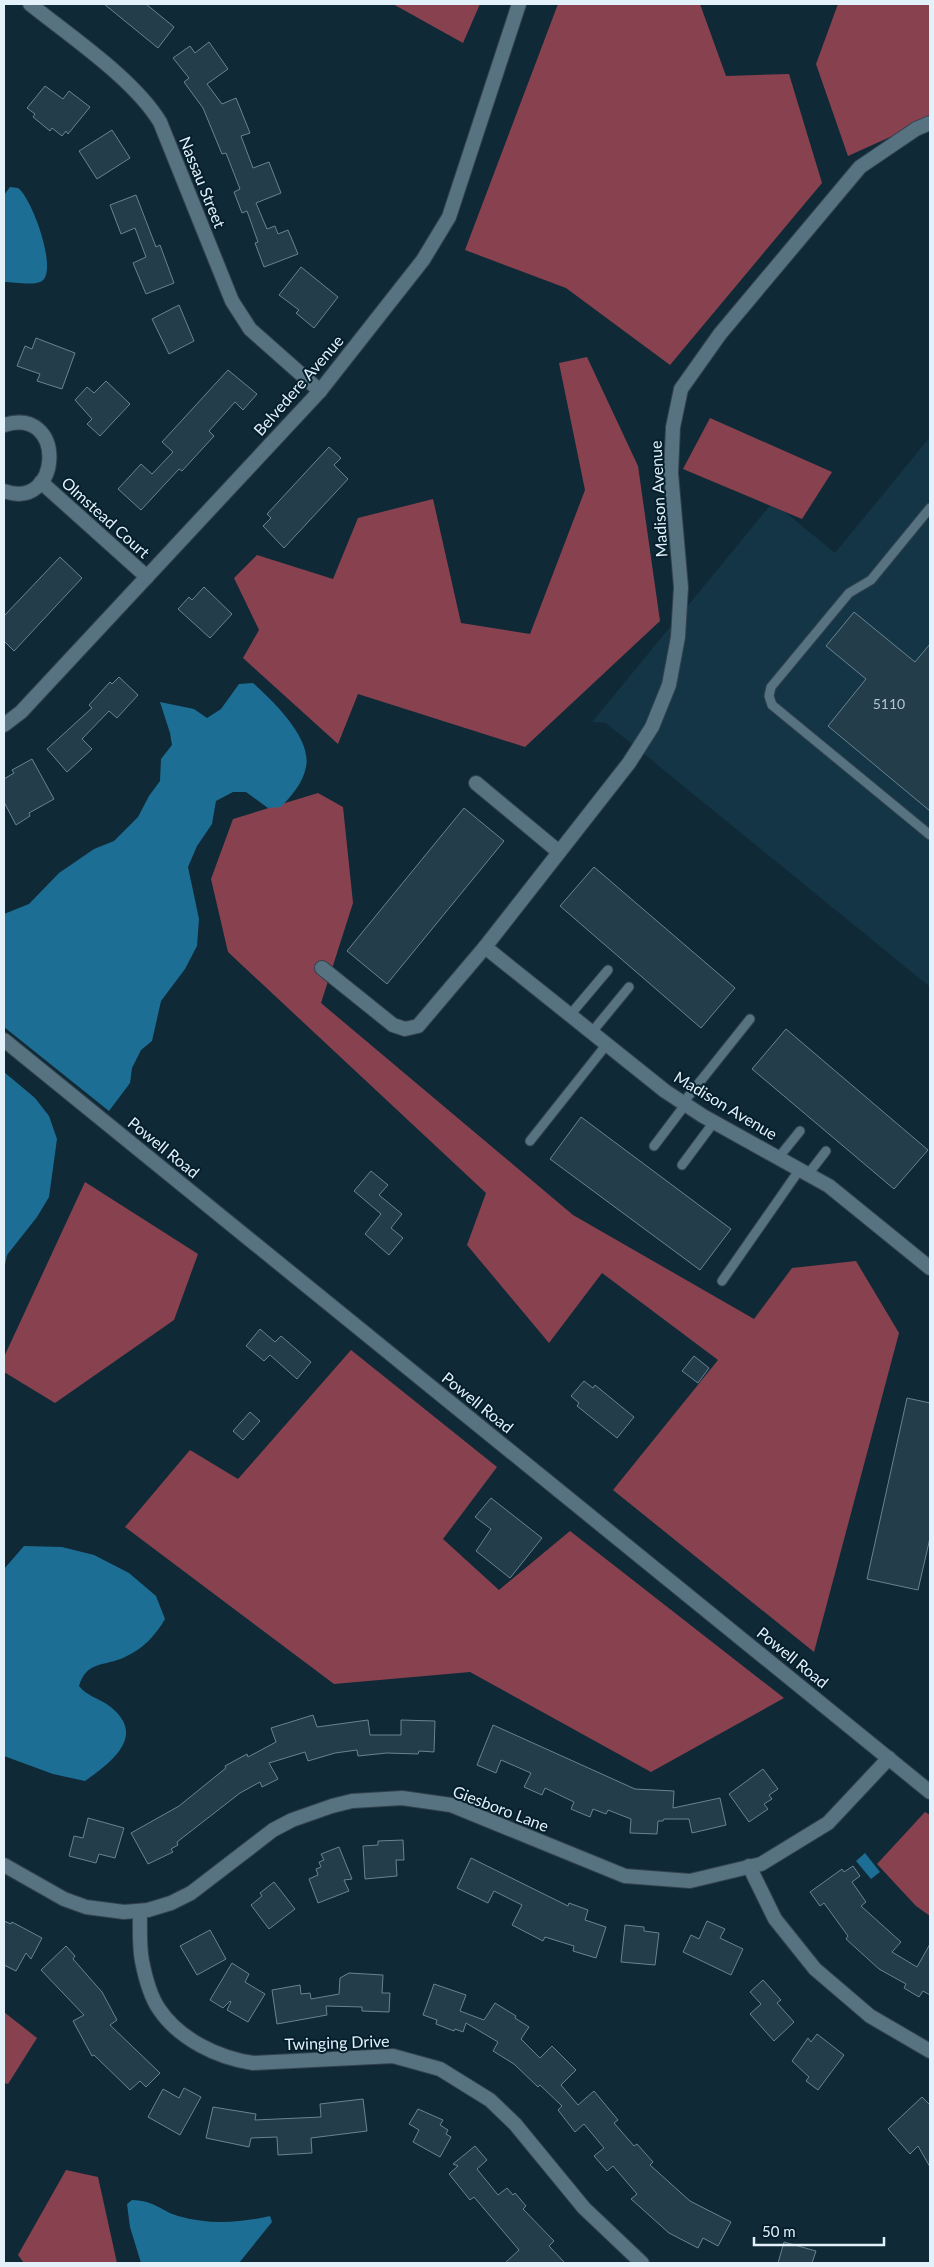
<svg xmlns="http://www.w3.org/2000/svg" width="934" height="2267" viewBox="0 0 934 2267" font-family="Lato,sans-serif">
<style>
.built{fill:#133546}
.forest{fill:#88424f}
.water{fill:#1d6e94}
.building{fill:#243d4b;stroke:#688393}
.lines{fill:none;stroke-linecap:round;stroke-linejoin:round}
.service-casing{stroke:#32424e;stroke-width:11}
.minor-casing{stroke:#32424e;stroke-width:16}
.service{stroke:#577281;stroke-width:9}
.minor{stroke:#577281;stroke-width:14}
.labels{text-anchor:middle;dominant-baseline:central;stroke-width:4;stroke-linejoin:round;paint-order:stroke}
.number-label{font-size:14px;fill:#b2c4ce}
.street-label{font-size:16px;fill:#e2f1fa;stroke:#061f2c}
</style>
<rect width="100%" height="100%" fill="#102936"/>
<polygon class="built" points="930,437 930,987 606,723 592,722 773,502 835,553"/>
<g class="forest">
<polygon points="393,4 480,4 463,43"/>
<polygon points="558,4 700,4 726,76 789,74 822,183 670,365 566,288 465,250"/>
<polygon points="838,4 930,4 930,119 848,156 816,64"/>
<polygon points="587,357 638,466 660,621 525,747 358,694 338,744 243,658 259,630 234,578 257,555 333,579 358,518 433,499 461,623 530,634 585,490 559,363"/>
<polygon points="710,418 832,472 802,519 683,469"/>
<polygon points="318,793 343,807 353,903 321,1003 573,1215 754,1319 792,1268 856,1261 899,1333 814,1652 613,1490 718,1360 602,1273 549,1343 467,1245 486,1193 228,952 211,879 233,819"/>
<polygon points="85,1182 198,1254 174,1320 55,1403 4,1372 4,1357"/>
<polygon points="351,1350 497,1467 443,1539 499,1590 570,1531 784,1698 651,1772 470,1672 334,1684 125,1527 190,1450 238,1479"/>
<polygon points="925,1812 930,1815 930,1916 916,1906 877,1864"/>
<polygon points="4,2012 37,2038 8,2084 4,2083"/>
<polygon points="66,2170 98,2177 117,2263 24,2263 18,2255"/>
</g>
<g class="water">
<path d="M10 187C12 187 17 188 18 188 32 198 58 270 42 281 34 286 14 282 4 282V195Z"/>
<path d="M253 683C273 701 312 738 306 767 303 783 292 795 281 807L268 808 246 792H233L216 801 212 824 197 846 188 867 199 919 197 946 185 969 161 1001 152 1041 141 1050 132 1068 130 1083 109 1111 4 1027V914L29 904 59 873 94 849 114 841 138 817 149 796 160 781 161 759 172 745 170 733 160 702 194 709 207 718 221 709 239 684Z"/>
<polygon points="4,1072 35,1098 49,1116 57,1139 49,1197 37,1217 7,1255 4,1270"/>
<path d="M24 1546 62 1547 94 1555 129 1573 156 1596 165 1619C155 1636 144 1648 125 1657 104 1667 87 1660 79 1686 87 1696 98 1698 108 1705 148 1734 113 1761 85 1781L53 1774 4 1756V1569Z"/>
<polygon points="865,1853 880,1872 871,1879 856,1861"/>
<path d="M132 2200C156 2201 159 2210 178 2216 209 2225 240 2223 270 2216L272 2222 239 2263H141L130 2227 127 2204Z"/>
</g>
<g class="building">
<polygon points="104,4 146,4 174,27 158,48"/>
<polygon points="209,42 228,69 207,84 222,104 236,98 250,133 241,136 253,168 269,162 281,193 256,203 267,229 275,226 278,234 288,230 298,254 264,267 255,243 258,242 247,211 242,213 234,192 240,189 226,153 222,154 203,108 184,82 189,78 173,58 190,46 195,53"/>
<polygon points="45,86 63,99 69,91 90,107 68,134 66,131 62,136 52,128 50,131 33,117 35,114 27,108"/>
<polygon points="112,130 130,158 97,179 79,151"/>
<polygon points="136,195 156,247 160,245 174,283 146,294 133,263 146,257 135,228 121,234 110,205"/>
<polygon points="301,267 338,297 314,328 296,313 299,310 279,295"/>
<polygon points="179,305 194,341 169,354 152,319"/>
<polygon points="36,338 75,353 62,389 37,381 40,374 17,366 25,346 32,349"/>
<polygon points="228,370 257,394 243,410 235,402 209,431 214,436 182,471 179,469 141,510 118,489 141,464 152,474 173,452 162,442"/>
<polygon points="106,381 130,404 100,436 87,424 92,419 75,400 87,387 94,393"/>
<polygon points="329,447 341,458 334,465 348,479 284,548 263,526 271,518 267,514"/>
<polygon points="60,557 82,578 14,651 4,641 4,616"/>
<polygon points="204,587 232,614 210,638 178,609 189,597 192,600"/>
<polygon points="854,612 915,662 930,644 930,811 828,726 866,679 826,646"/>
<polygon points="119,677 138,695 117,718 109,711 82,739 92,749 67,772 47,749 92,708 89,705 110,682 112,684"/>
<polygon points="32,759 54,799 29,813 30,816 16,825 4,802 4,779 14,773 12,770"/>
<polygon points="464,808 504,841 387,984 347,951"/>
<polygon points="594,867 735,988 701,1028 560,906"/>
<polygon points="786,1029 928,1150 894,1189 752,1069"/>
<polygon points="581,1117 731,1229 700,1270 550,1159"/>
<polygon points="371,1171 388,1185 379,1195 402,1214 391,1228 403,1238 389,1255 365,1234 381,1214 354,1191"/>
<polygon points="260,1329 275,1342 281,1336 311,1362 297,1379 270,1355 264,1361 246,1346"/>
<polygon points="694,1356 709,1368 698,1383 682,1371"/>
<polygon points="584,1381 593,1388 595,1385 634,1417 617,1438 577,1406 579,1403 571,1396"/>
<polygon points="907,1398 930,1403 930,1538 918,1590 867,1579"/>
<polygon points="250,1412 260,1421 243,1440 233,1431"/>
<polygon points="491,1498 542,1538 510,1578 476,1551 491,1529 475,1517"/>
<polygon points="313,1715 317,1727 368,1720 370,1735 401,1735 401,1720 435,1721 434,1752 419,1751 418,1754 387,1753 358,1756 357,1750 335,1753 308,1761 305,1752 269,1763 278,1779 262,1787 260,1782 240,1793 177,1842 178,1845 171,1849 173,1852 148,1864 131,1833 179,1806 226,1768 225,1766 247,1754 248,1757 276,1742 271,1728"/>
<polygon points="493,1725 635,1789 674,1791 673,1808 720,1798 726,1825 692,1833 689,1819 664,1819 663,1821 658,1821 657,1834 630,1833 631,1819 608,1810 606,1814 593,1809 590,1817 571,1809 574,1802 545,1788 542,1795 524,1787 531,1773 501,1760 496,1773 477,1765"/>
<polygon points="763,1769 778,1789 769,1795 772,1799 764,1804 768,1809 749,1822 729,1794"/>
<polygon points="88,1818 124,1828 115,1858 99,1854 96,1863 69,1856 74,1836 83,1838"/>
<polygon points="403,1840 404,1860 396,1860 397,1876 365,1879 363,1846 378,1845 378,1841"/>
<polygon points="339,1847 352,1879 344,1880 349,1891 318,1903 309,1879 318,1875 316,1869 321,1867 319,1862 324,1860 321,1854"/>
<polygon points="471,1858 568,1906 569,1903 588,1910 585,1920 606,1927 596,1958 573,1951 574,1946 545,1937 543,1941 512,1925 522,1905 494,1891 488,1903 457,1888"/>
<polygon points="853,1866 860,1876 852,1882 866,1902 861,1906 901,1942 892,1952 917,1967 930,1944 930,1995 923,1991 919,1997 904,1988 906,1984 879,1969 846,1939 848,1936 824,1903 820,1906 810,1892 842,1869 844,1872"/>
<polygon points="274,1882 295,1909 269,1929 251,1905 262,1896 260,1893"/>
<polygon points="4,1921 11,1924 12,1922 42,1938 31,1959 26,1953 16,1971 4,1965"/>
<polygon points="707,1921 725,1929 720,1938 743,1949 731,1975 683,1952 691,1935 699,1939"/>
<polygon points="625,1925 644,1927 644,1931 659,1933 655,1965 621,1962"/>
<polygon points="210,1930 226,1959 197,1975 180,1946"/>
<polygon points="66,1946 75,1956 73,1959 102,1992 117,2020 110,2025 160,2073 146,2087 140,2081 130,2090 94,2055 92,2056 73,2021 84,2015 41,1970"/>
<polygon points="232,1963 249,1974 245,1982 265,1994 248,2022 227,2010 231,2002 230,2001 223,2008 210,2000"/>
<polygon points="349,1973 383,1975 382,1993 390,1993 389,2012 362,2011 362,2007 326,2006 327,2015 277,2024 272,1990 300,1985 301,1994 310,1993 311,1999 339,1994 340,1978"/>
<polygon points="763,1980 781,2000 777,2003 794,2022 774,2041 750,2014 761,2004 750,1992"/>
<polygon points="434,1984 466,1995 460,2011 484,2020 495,2003 516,2016 515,2018 529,2027 521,2039 540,2058 552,2046 576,2070 561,2085 578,2105 594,2091 618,2120 614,2123 634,2146 637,2144 653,2162 650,2165 690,2201 731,2222 718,2246 703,2238 698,2248 669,2233 631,2199 637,2194 613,2166 607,2171 594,2156 604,2148 584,2124 575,2132 558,2110 562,2106 540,2085 538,2087 514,2064 493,2051 498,2042 466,2023 463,2032 455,2029 454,2031 436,2024 437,2020 423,2015"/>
<polygon points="817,2034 844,2055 818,2090 806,2081 809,2077 792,2061 808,2038 811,2042"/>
<polygon points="184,2088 201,2097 180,2135 148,2117 163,2089 179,2098"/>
<polygon points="922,2097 930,2105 930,2167 918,2146 910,2154 888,2129"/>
<polygon points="363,2099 367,2131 311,2138 312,2153 278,2155 277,2137 251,2138 249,2147 206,2138 213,2107 256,2114 255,2120 321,2117 320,2104"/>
<polygon points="418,2109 443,2120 440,2125 448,2130 446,2134 451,2137 440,2157 413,2142 419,2130 409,2124"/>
<polygon points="475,2146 487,2160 477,2169 498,2195 507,2188 513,2195 515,2193 526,2206 523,2209 554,2241 549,2246 565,2263 505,2263 519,2250 474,2197 470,2200 449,2174 458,2166 453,2164"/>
<polygon points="784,2242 816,2251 812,2263 778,2263"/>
</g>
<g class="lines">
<defs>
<g id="service">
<polyline points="930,508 871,580 849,593 771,687 769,696 772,705 930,835"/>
<polyline points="570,1015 608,970"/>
<polyline points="592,1032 629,987"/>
<polyline points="683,1103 750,1019"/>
<polyline points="530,1141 607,1044"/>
<polyline points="654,1146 685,1105"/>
<polyline points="779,1157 800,1131"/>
<polyline points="682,1165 714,1122"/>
<polyline points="809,1173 826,1151"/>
<polyline points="722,1281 800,1169"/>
</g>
<g id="minor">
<path d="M30 4C70 36 134 79 160 122L232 301 250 329 320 391"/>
<path d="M4 425C67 405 62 512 4 491"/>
<polyline points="41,482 147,577"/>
<polyline points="4,725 21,712 320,391 423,260 449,217 519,4"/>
<polyline points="476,783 559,852"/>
<polyline points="485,947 665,1091 703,1116 829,1186 930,1268"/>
<polyline points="322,968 393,1025 405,1029 418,1026 485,947 629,763 652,727 669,685 678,637 681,587 671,473 673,427 681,389 720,334 860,167 916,129 930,123"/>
<polyline points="4,1040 930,1792"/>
<polyline points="4,1865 64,1899 86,1907 124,1912 148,1910 171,1903 191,1893 273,1830 292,1820 332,1806 352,1801 402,1798 451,1805 625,1876 690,1881 761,1864 828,1823 889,1758"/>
<polyline points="749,1866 775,1919 815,1969 870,2016 930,2051"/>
<path d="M140 1911C140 1927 139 1945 142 1961 145 1976 150 1996 159 2009 179 2039 218 2058 253 2063L393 2056 440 2069 490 2100 515 2124 584 2208 642 2263"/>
</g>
</defs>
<use href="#service" class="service-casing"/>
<use href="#minor" class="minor-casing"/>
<use href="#service" class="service"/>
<use href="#minor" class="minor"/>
</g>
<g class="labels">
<g class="number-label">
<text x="889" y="703">5110</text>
</g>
<g class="street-label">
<text transform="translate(203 182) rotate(68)">Nassau Street</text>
<text transform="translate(298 385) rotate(-49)">Belvedere Avenue</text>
<text transform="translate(658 499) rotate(-93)">Madison Avenue</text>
<text transform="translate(106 517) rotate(42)">Olmstead Court</text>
<text transform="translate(726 1105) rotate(31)">Madison Avenue</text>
<text transform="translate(164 1147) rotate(39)">Powell Road</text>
<text transform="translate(478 1402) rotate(39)">Powell Road</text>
<text transform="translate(793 1657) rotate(39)">Powell Road</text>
<text transform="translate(501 1808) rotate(21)">Giesboro Lane</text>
<text transform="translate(337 2042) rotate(-2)">Twinging Drive</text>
</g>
</g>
<rect width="934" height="2267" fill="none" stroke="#e2f1fa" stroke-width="10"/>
<path d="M754 2237v8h130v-8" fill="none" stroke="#e2f1fa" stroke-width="2.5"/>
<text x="762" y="2237" font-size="15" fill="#e2f1fa" stroke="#061f2c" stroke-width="4" paint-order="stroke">50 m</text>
</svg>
